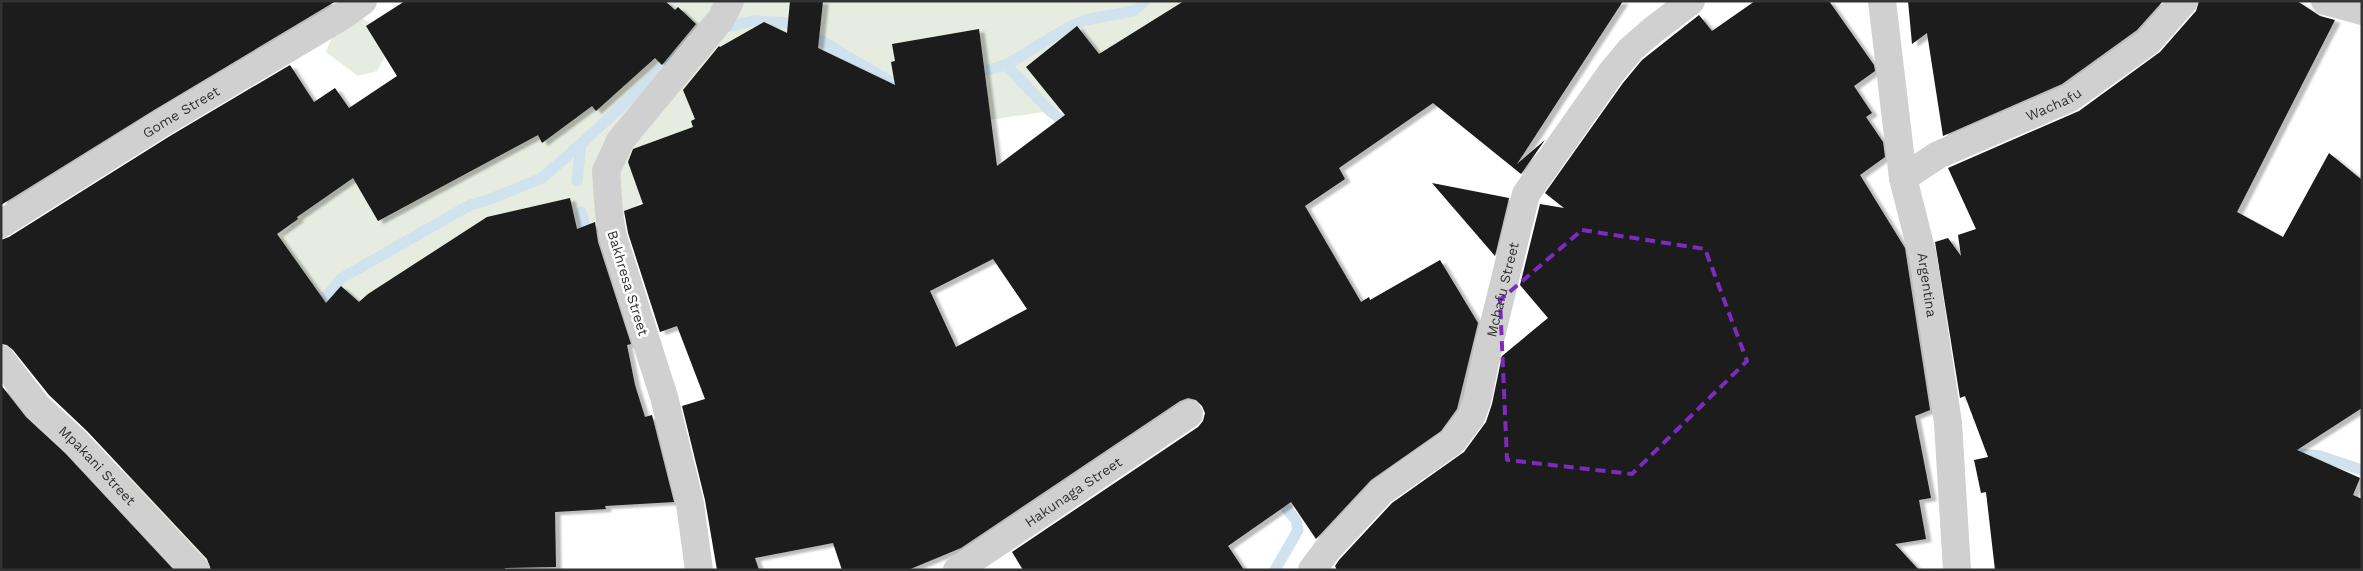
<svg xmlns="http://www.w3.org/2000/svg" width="2363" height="571" viewBox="0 0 2363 571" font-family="'Work Sans',sans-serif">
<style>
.green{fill:#e6ecdf}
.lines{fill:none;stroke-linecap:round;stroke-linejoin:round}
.stream{stroke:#cfe2ee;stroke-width:11}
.building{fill:#1a1a1a;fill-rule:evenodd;filter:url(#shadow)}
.minor{stroke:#d0d0d0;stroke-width:28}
.marked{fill:none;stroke:#7b2cbf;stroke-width:4;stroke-dasharray:10 6;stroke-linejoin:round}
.labels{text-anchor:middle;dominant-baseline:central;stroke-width:5;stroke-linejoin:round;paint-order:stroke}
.street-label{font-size:14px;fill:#333;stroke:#fff}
</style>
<defs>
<filter id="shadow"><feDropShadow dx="5.5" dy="3" stdDeviation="1" flood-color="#0004"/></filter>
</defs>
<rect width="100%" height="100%" fill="#fff"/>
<g class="green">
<polygon points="615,1 1212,1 1065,109 952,125 785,107 564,254 215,570 116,479 176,395 231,300 339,166"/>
<polygon points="355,15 371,23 389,50 377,71 358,76 326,52 336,27"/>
</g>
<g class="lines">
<g class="stream">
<polyline points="718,29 753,21 791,23 896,85 909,83"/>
<polyline points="1006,65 1050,111 1071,127"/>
<polyline points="970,75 1006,65 1069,27 1085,20 1133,11 1145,1"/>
<polyline points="577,181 581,144"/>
<polyline points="581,212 589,240"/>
<polyline points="314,311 342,278 470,205 488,200 542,178 581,144 674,57"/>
<polyline points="2293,453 2320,456 2362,470"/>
<polyline points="1275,495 1296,520 1298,530 1275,570"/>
</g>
</g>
<g class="building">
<polygon points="1,1 336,1 154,110 1,205"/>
<polygon points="405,1 665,1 675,10 678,7 696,24 662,65 655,58 596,111 592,106 542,143 538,135 378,221 353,178 297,217 298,219 277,234 326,303 341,286 359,302 368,294 487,217 570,198 577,229 595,222 598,242 631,344 627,345 635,385 645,417 652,415 674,502 605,506 606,509 555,512 556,567 505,568 505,570 211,570 207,559 87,431 49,395 13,350 7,345 1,344 1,240 9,237 170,136 290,65 314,102 335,88 349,108 397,76 366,26"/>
<path d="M790 1H823L818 48 895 85 891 62 895 61 892 44 979 29 997 166 1065 115 1026 67 1077 26 1099 54 1184 1H1623L1517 164 1545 140 1521 174 1433 103 1339 168 1345 179 1305 206 1361 302 1369 297 1370 300 1440 260 1478 323 1457 409 1441 431 1371 480 1316 539 1291 502 1228 546 1244 570H1023L1012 552 1198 427 1203 421 1205 413 1202 406 1196 400 1188 398 1180 401 961 548 908 570H842L833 543 755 558 759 570H717L705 500 682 406 705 399 677 326 660 332 628 233 624 211 643 204 628 162 633 149 693 127 691 121 695 119 683 90 719 46 720 47 764 22 787 33ZM993 259 1027 309 956 347 930 291Z"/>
<polygon points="1755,1 1829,1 1874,65 1875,71 1854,86 1872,113 1866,117 1883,142 1885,157 1860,175 1905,248 1930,410 1915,416 1931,498 1919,500 1926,539 1895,544 1919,570 1337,570 1335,566 1339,560 1392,503 1464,452 1486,422 1492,404 1502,356 1548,318 1520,285 1540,204 1564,208 1545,193 1623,83 1642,60 1699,15 1712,31"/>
<polygon points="1908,1 2163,1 2137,30 2062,84 1943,136 1927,33 1912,44"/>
<polygon points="2199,1 2297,1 2320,16 2335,20 2237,212 2283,237 2329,153 2362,180 2362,408 2297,450 2360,478 2353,495 2362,499 2362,570 1995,570 1986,492 1981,493 1974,460 1988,457 1965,396 1960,398 1935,242 1948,238 1961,256 1958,235 1976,229 1948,168 2079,111 2160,52 2196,11"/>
<polygon points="1432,183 1509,198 1495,256"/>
<polygon points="1,385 26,417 65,453 174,570 1,570"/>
</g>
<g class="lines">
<g class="minor">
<path id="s1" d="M1882 1 1903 178 1923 257 1948 423 1957 570"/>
<polyline points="2325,1 2362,11"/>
<path id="s2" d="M1903 178 1938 155 2070 98 2148 42 2184 1"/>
<path id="s3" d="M1 224 162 123 344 15 363 1"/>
<path id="s4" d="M1 359 37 406 76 442 196 570"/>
<polyline points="699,570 690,504 664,397 613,237 609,214 606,171 620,141 721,19 730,1"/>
<path id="s5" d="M957 570 1189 414"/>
<path id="s6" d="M1312 570 1327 550 1382 491 1452 442 1471 417 1477 401 1489 344 1526 194 1611 73 1631 49 1653 30 1691 1"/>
</g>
</g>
<path class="marked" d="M1582 230 1705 249 1747 361 1632 474 1507 460 1500 300Z"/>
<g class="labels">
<g class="street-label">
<text stroke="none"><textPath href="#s2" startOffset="168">Wachafu</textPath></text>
<text stroke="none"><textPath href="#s3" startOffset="212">Gome Street</textPath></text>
<text transform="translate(628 283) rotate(73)">Bakhresa Street</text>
<text stroke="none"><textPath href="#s1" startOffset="288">Argentina</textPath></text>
<text stroke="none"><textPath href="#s6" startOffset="354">Mchafu Street</textPath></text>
<text stroke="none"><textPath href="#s4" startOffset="144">Mpakani Street</textPath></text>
<text stroke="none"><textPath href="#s5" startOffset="140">Hakunaga Street</textPath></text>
</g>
</g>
<rect width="2363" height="571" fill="none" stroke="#333333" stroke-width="5"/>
</svg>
